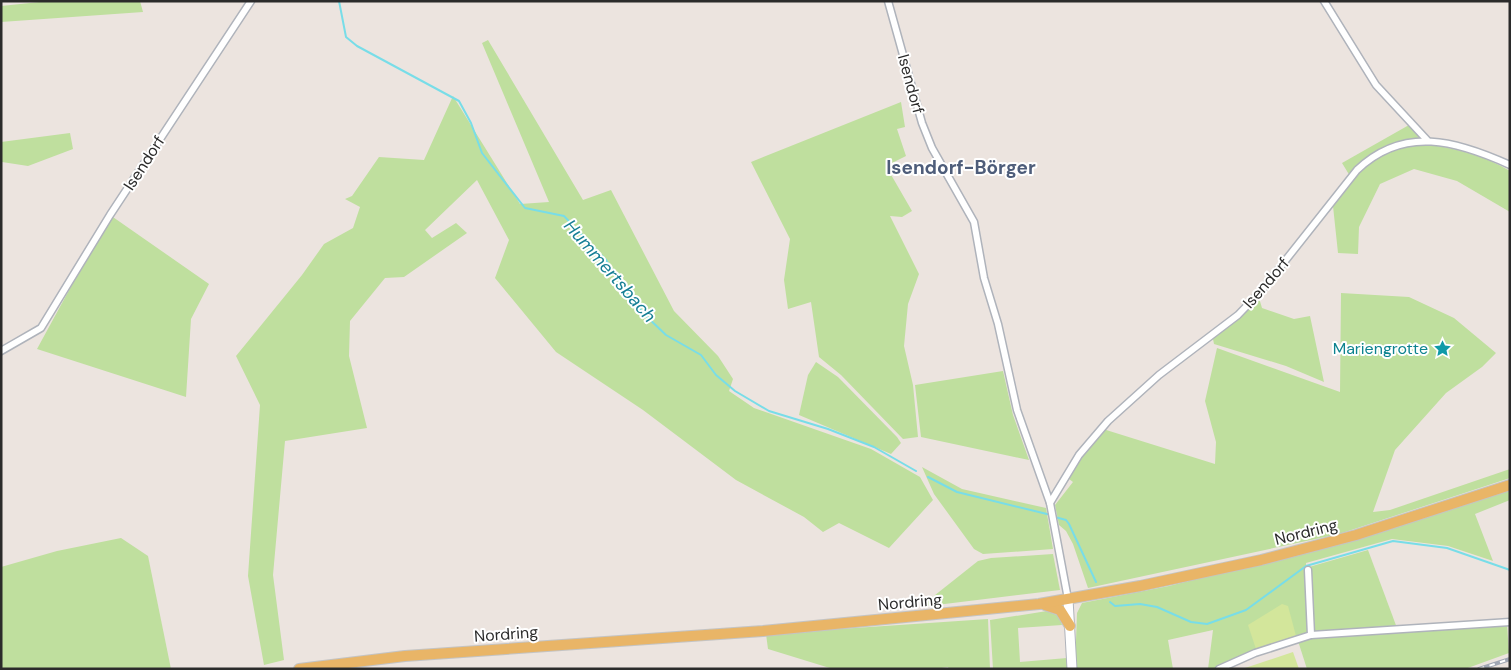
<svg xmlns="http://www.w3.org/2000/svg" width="1511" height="670" viewBox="0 0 1511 670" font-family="'DM Sans',sans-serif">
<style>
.green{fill:#bfdf9e}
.pitch{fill:#d3e69b}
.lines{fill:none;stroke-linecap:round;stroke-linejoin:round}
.stream{stroke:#78dde8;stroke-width:2}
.street-casing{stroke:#afb3bb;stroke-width:9}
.secondary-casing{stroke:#afb3bb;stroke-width:11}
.primary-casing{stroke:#c4c4c4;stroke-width:12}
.street{stroke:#fff;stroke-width:6}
.secondary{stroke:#fff;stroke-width:9}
.primary{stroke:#e9b567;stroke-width:10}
.rail-casing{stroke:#a1a7b4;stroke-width:4}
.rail{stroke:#fff;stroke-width:2;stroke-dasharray:5.5;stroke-linecap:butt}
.labels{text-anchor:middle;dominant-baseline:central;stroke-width:4;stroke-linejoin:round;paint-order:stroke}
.street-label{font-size:16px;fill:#2b2b2b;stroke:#fff}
.culture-label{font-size:16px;fill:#0d838f;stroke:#fff;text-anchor:end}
.water-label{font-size:18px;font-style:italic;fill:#167f95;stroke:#fff}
.quarter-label{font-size:19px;font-weight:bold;fill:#4e5d7a;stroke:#fff}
</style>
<rect width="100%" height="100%" fill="#ece4df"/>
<g class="green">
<polygon points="49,1 140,1 143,12 1,22 1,6"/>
<polygon points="488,40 583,200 611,190 674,311 718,356 733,379 729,391 754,408 871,449 920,477 933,500 889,548 839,523 823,532 804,517 736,480 643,410 556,352 495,278 509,240 477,180 425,230 432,238 456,223 467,233 404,277 385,278 350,321 349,356 367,428 285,441 273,575 284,660 264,665 248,576 260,405 236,356 302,275 324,244 353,228 360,207 345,199 352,196 379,157 424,160 453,96 520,204 549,202 482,43"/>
<polygon points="901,102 905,127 897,129 906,156 886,166 912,211 902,217 890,216 919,274 908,304 904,346 913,385 918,437 903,439 841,375 819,357 811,302 788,309 784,280 790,239 751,162"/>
<path d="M1409 125 1424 144C1452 147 1486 156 1510 171V212L1457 181 1414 169 1380 184 1359 227 1358 254 1338 253 1333 206 1353 181 1342 163Z"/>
<polygon points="70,133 73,149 28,166 2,162 1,142"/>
<polygon points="110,215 209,284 191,319 186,397 37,349"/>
<polygon points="1341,293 1409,297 1454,318 1496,353 1482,367 1446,393 1395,450 1373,512 1390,510 1510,469 1510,478 1339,534 1088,588 1073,544 1066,531 1059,525 1055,505 1073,482 1069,479 1081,457 1103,429 1215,464 1216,442 1205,401 1217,348 1340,392"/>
<polygon points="1259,298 1262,308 1294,319 1310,316 1324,382 1286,366 1214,344 1213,339"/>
<polygon points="816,362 838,377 897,437 901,443 891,454 799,415 808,375"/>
<polygon points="1003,371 1013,415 1029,460 921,437 915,385"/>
<polygon points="922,467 962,489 1046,508 1053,549 983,554 974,549 934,494"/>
<polygon points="1510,489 1510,500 1475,514 1493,561 1448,546 1392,539 1306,563 1309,633 1254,650 1214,669 1208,669 1213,630 1168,640 1173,669 1075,669 1077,613 1082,603 1169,586 1401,526"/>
<polygon points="121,538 148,556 171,669 1,669 1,567 57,551"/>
<polygon points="1368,550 1397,628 1312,634 1309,567"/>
<polygon points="1053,554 1060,590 920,607 978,561 991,558"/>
<polygon points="1047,611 1059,616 1062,625 1018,628 1020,662 1067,658 1067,669 993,669 990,620"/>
<polygon points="988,619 990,669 949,669 948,667 935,669 833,669 768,649 766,634"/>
<polygon points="1507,624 1509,653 1465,669 1307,669 1298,641 1312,637"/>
</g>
<g class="pitch">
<polygon points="1282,604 1288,606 1296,636 1256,649 1248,625"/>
<polygon points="1293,652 1299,669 1242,669"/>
</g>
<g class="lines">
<g class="stream">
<polyline points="339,1 346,37 357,46 459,101 471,123 482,153 525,208 564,216 606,260 629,296 645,315 666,335 701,355 716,375 735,391 769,411 828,429 874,447 916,471"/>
<polyline points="928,477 957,492 1051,515"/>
<polyline points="1055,517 1066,520 1069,524 1096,582"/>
<polyline points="1110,602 1115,606 1140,604 1157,607 1191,622 1207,624 1246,610 1306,566 1393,541 1447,548 1510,570"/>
</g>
<defs>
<g id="street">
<polyline points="888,1 922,123 932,148 974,222 984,278 998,324 1017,410 1050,503 1068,599"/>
<polyline points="1324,1 1376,85 1427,140"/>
<polyline points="1,351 41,328 110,215 251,1"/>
<path d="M1050 503 1079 455 1108 421 1159 375 1238 315 1262 290 1357 170C1404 125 1457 141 1510 165"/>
<polyline points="1308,570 1311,635"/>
<polyline points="1219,669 1255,653 1311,635 1510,622"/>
</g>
<polyline id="secondary" points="1068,599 1072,669"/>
<g id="primary">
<polyline points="1045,605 1060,610 1070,626"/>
<polyline points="299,669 405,656 763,631 1039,604 1140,586 1261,560 1356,535 1510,485"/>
</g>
</defs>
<use href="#street" class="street-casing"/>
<use href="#secondary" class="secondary-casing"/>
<use href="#primary" class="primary-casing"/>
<use href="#street" class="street"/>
<use href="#secondary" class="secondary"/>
<use href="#primary" class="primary"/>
<defs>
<polyline id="rail" points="1479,669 1510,659"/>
</defs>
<use href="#rail" class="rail-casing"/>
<use href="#rail" class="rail"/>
</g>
<defs>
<symbol id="sight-bare" viewBox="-9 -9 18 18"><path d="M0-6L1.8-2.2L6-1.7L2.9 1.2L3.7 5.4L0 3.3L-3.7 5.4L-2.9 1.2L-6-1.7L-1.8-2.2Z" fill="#0f9aa8" stroke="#fff" stroke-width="2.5" paint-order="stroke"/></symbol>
</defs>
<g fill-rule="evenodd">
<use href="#sight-bare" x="1430" y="336" width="25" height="25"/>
</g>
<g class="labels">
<g class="street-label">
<text transform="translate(911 84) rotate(75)">Isendorf</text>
<text transform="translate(144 163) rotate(-57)">Isendorf</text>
<text transform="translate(1266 283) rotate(-49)">Isendorf</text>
<text transform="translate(1306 532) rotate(-14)">Nordring</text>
<text transform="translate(910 602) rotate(-5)">Nordring</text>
<text transform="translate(506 634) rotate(-4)">Nordring</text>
</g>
<g class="culture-label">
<text x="1428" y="348">Mariengrotte</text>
</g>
<g class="water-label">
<text transform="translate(610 271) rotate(49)">Hummertsbach</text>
</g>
<g class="quarter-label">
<text x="961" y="167">Isendorf-Börger</text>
</g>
</g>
<rect width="1511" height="670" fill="none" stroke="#2b2b2b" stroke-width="5"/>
</svg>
